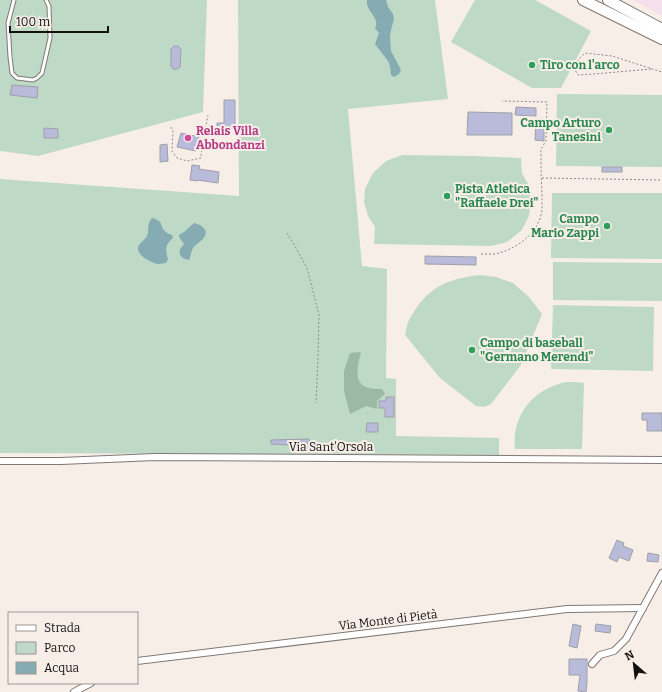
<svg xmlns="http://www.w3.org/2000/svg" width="662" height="692" viewBox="0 0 662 692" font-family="Bitter,serif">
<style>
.industrial{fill:#f5dfec}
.green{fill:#bedac7}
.forest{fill:#9cb9a6}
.water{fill:#85abb3}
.building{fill:#b8bbd9;stroke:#9e9fa8}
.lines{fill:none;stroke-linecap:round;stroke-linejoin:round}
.lane-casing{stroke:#807873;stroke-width:5}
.street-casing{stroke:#807873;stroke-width:8}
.primary-casing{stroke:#807873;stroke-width:12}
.path{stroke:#8f8985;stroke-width:1;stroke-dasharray:2 2;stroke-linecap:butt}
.lane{stroke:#fff;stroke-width:3}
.street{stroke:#fff;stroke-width:6}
.primary{stroke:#fff;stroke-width:10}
.leisure-dot{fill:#2e9e5b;stroke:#f7eee8;stroke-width:1.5}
.hotel-dot{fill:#d1479c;stroke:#f7eee8;stroke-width:1.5}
.labels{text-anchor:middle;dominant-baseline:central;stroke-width:4;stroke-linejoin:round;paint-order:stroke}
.leisure-label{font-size:12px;font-weight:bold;fill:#27864d;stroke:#f7eee8;text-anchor:start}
.hotel-label{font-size:12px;font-weight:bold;fill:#b23c85;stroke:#f7eee8;text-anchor:start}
.street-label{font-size:12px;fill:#13100e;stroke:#f7eee8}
</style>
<rect width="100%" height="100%" fill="#f7eee8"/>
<polygon class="industrial" points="633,0 662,0 662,16"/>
<g class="green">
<polygon points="0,0 207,0 203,112 38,156 0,151"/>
<polygon points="238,0 435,0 448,99 348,109 362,266 387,269 386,378 396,379 396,436 499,438 499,455 0,453 0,179 239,196"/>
<polygon points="475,0 535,0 591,31 561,88 532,88 451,42"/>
<polygon points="557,94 662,95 662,167 556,166"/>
<polygon points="402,155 474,156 521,158 522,173 528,184 531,202 529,216 522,230 507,242 491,246 374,244 375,227 368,216 364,202 365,189 373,173 386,161"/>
<polygon points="552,193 662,193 662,259 551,258"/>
<polygon points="553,262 662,263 662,301 553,300"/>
<path d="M480 275 496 277 513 283 529 297 542 314 521 365 491 404 484 407 476 406 440 378 405 335C406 330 407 325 409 320 411 315 415 311 417 307 433 284 454 278 480 275Z"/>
<polygon points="553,305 654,307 653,371 551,369"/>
<path d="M567 382H575L584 383 582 449H515C511 415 534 388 567 382Z"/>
</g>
<path class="forest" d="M361 352C358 365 352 384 369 388 373 389 378 389 382 389L385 394 377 401V409L366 406 350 414 344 391V371L350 353Z"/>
<g class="water">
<path d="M367 0H386L388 7 393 14 394 19 391 30 390 36 391 51 401 70 399 74 394 77 391 75 390 66 388 61 375 44 379 33 375 28C381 18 365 11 367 0Z"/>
<path d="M152 218C165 221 159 227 166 232 168 234 170 234 172 235L173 238C165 245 165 249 168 259L166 263C164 263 161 264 159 264 153 264 137 256 138 248 139 243 145 240 147 236 150 228 146 225 152 218Z"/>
<path d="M194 223C202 225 210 230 203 239 200 242 196 244 193 248 191 251 191 256 189 260 178 258 177 251 184 244L179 237V235L184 232Z"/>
</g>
<g class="building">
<polygon points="174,46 178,46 181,50 180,67 177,69 173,69 171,66 171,49"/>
<polygon points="12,85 38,87 37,98 10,95"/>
<polygon points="224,100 235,100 235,129 226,129 226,135 217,135 217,123 224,123"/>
<polygon points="516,107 536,108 536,116 515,115"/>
<polygon points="468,112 512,113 512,135 467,135"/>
<polygon points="536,119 544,119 544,141 535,140"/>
<polygon points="44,128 58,129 58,138 44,138"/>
<polygon points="181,133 199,137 196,151 177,147"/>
<polygon points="167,144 168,161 160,162 160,145"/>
<polygon points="192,165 200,166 199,169 219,172 218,183 197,180 197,181 190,180"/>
<rect x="602" y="167" width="20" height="5"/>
<polygon points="425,256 476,257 476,265 425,264"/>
<polygon points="386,397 394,397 394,417 385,417 385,408 379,408 379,401 386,401"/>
<polygon points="642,413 662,413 662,431 647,431 647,420 642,420"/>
<polygon points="367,423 378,423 378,432 366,432"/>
<polygon points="309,439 310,443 289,445 271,444 271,440"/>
<polygon points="617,540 624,543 623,546 633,550 629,561 619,557 617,562 609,558"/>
<polygon points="648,553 659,555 658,562 647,561"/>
<polygon points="573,624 581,626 577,648 569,646"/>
<polygon points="596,624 611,626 610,633 595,631"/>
<polygon points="569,659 587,659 587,683 586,692 578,691 580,675 569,675"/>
</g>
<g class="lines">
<defs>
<polyline id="lane" points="14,0 8,23 10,57 12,73 17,78 33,80 37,78 42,73 50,38 49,6 46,0"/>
<g id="street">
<polyline points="0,461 61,461 155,457 662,460"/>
<polyline points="137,661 567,609 643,608"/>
<polyline points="592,664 600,655 614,651 626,639 662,573"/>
<polyline points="74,692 91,683"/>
</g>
<g id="primary">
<polyline points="583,0 662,39"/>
<polyline points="608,0 662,29"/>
</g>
</defs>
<use href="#lane" class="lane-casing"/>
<use href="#street" class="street-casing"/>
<use href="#primary" class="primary-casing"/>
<g class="path">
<polyline points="651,69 594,74 578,75 575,70 578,60 585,53 612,56 662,72"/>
<polyline points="171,127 173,131 172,151 177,158 187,161 201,158 202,146 208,115"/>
<polyline points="542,178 662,180"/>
<polyline points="287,233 296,248 307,268 319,315 318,357 316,403"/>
<path d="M481 254C488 254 495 255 502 252 521 246 539 231 542 210 542 204 542 198 542 192 541 177 541 163 541 149L546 141 547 102 502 101"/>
</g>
<use href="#lane" class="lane"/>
<use href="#street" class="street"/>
<use href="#primary" class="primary"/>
</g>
<g class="leisure-dot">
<circle cx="532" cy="65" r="4"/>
<circle cx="609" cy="130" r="4"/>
<circle cx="447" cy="196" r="4"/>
<circle cx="607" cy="226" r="4"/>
<circle cx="472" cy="350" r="4"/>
</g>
<circle class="hotel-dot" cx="188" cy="138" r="4"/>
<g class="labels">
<g class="leisure-label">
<text x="540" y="65">Tiro con l'arco</text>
<text x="601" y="123" text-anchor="end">Campo Arturo<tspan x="601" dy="14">Tanesini</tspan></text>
<text x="455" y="189">Pista Atletica<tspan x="455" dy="14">"Raffaele Drei"</tspan></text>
<text x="599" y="219" text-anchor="end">Campo<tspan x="599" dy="14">Mario Zappi</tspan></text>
<text x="480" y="343">Campo di baseball<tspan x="480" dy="14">"Germano Merendi"</tspan></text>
</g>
<g class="hotel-label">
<text x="196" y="131">Relais Villa<tspan x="196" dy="14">Abbondanzi</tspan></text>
</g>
<g class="street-label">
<text x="331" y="447">Via Sant'Orsola</text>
<text transform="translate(388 620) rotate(-7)">Via Monte di Pietà</text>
</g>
</g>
<rect x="8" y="612" width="130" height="72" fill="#f7eee8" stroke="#9c9591"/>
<rect x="16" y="625" width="20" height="6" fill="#ffffff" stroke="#9c9591"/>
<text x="44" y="632" font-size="12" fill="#13100e">Strada</text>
<rect x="16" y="642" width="20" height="12" fill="#bedac7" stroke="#9c9591"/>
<text x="44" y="652" font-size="12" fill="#13100e">Parco</text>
<rect x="16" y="662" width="20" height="12" fill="#85abb3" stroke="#9c9591"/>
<text x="44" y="672" font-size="12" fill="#13100e">Acqua</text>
<g transform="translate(634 664) rotate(332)" stroke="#f7eee8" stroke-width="3" paint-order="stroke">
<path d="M0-3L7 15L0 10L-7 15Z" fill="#13100e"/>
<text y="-6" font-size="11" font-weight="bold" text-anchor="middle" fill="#13100e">N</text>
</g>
<path d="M10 26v6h98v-6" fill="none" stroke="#13100e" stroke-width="2"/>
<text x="16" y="26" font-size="12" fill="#13100e" stroke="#f7eee8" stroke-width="3" paint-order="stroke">100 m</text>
</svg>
